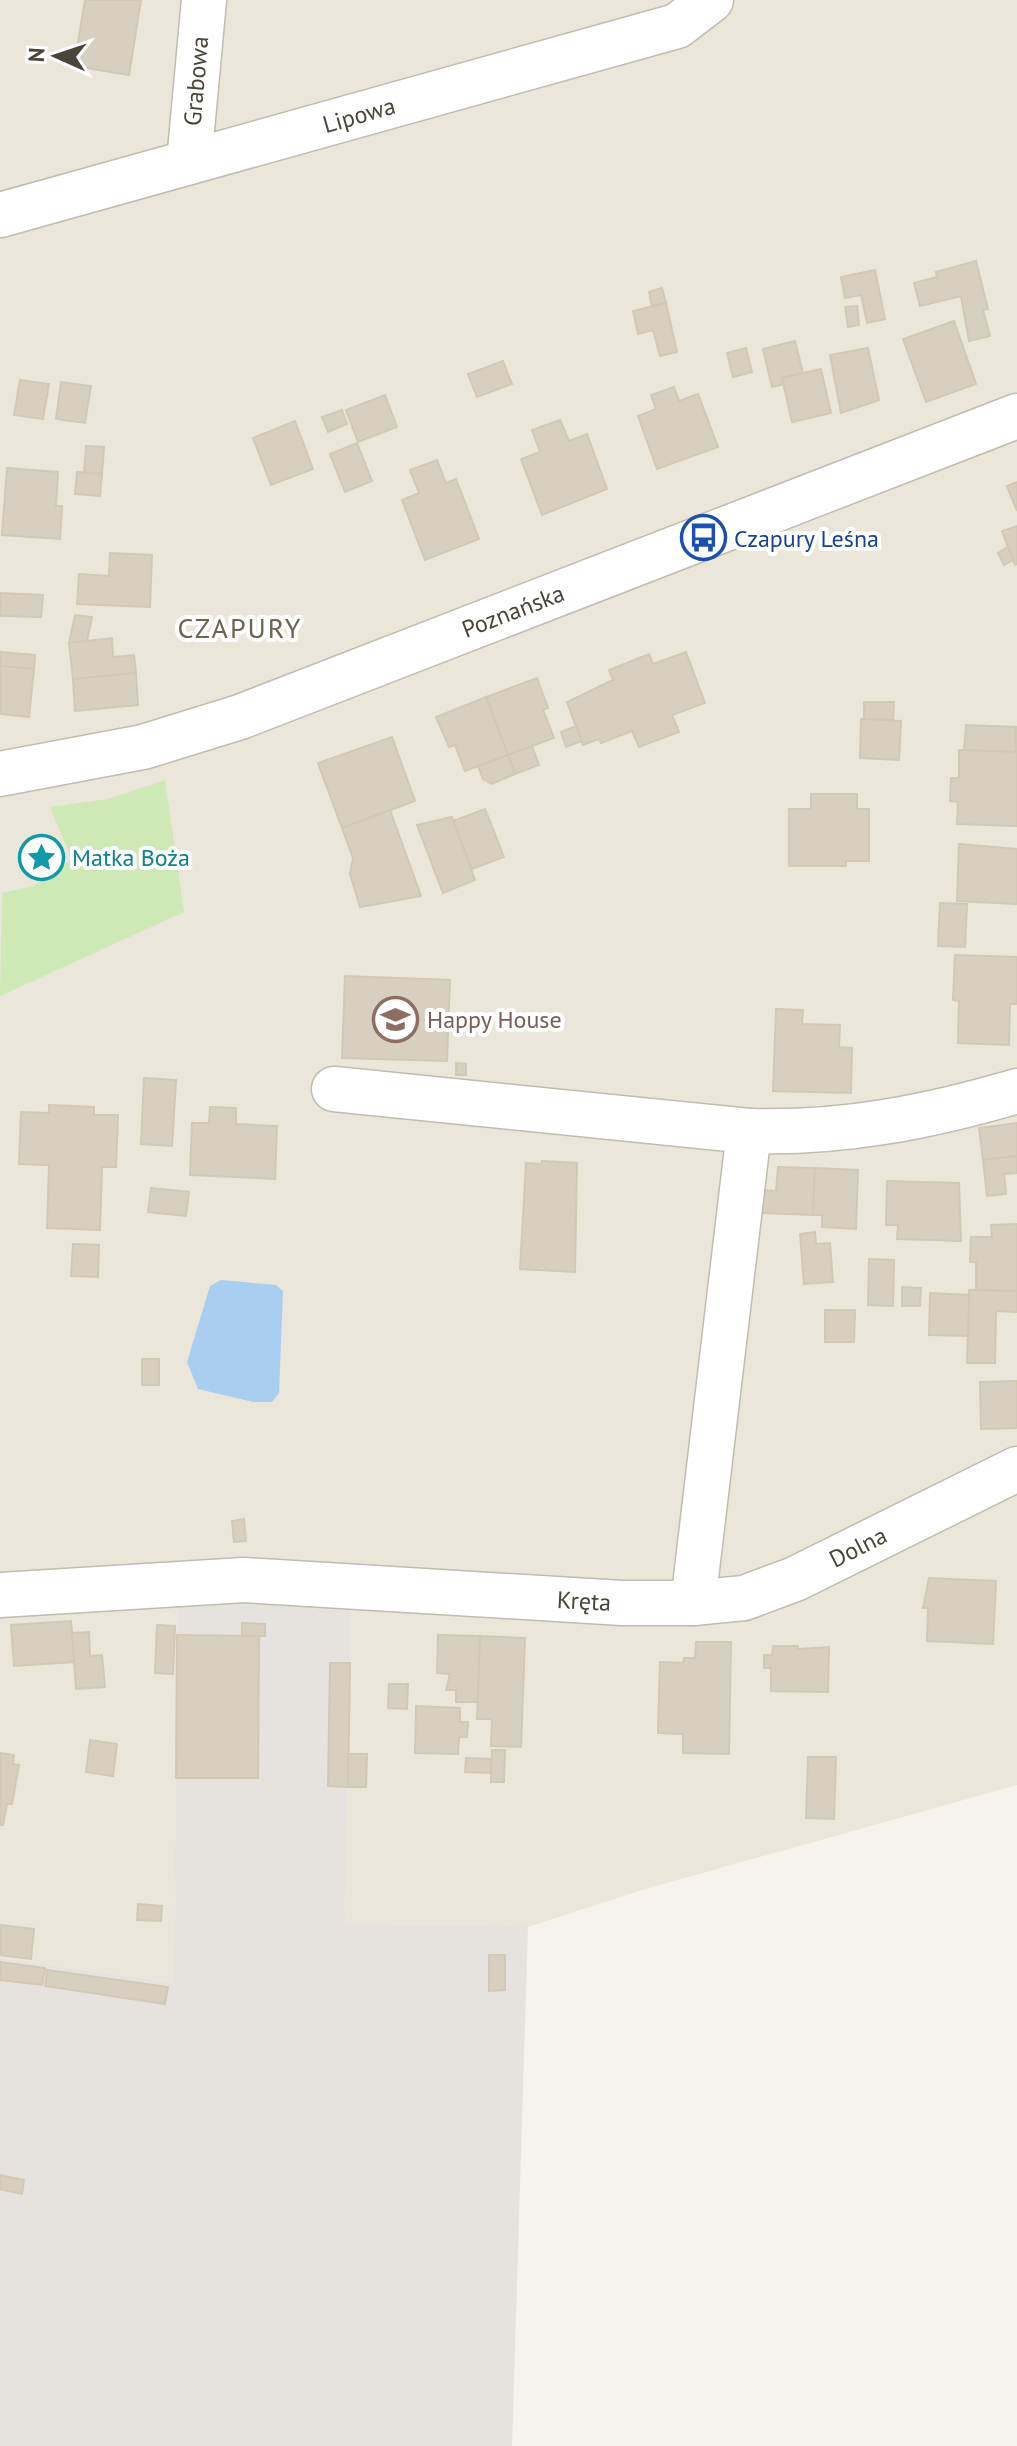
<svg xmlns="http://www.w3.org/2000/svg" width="1017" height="2446" viewBox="0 0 1017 2446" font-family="'PT Sans',sans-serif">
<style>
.residential{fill:#eae6da}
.industrial{fill:#e6e2dd}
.green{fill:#cee9b6}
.water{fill:#aacef0}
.building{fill:#d7d0c1;stroke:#d2c9b4;stroke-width:2}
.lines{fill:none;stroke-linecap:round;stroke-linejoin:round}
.minor-casing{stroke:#c1bcae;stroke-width:47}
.minor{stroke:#fff;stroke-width:44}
.labels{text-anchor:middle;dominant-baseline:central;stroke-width:8;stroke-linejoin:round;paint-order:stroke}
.street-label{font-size:24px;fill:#4a4539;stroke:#fff}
.transit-label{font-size:24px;fill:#164399;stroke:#fff;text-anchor:start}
.culture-label{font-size:24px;fill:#0d838f;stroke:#fff;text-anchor:start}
.education-label{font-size:24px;fill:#785e54;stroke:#fff;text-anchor:start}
.quarter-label{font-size:28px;letter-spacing:2px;fill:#6d6450;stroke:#fff}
</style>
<rect width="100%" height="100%" fill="#f6f3ec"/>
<polygon class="residential" points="0,0 1017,0 1017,1785 642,1890 528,1927 345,1926 351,1606 177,1602 174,1983 0,1958"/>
<polygon class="industrial" points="177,1601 351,1606 345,1925 528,1927 512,2446 0,2446 0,1958 174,1983"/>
<polygon class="green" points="165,780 184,912 0,996 2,893 34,886 72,859 50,807 108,799"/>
<polygon class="water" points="221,1280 276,1285 283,1291 279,1393 272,1402 253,1402 198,1389 187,1362 210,1286"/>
<g class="building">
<polygon points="85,0 141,0 129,75 74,66"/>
<polygon points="976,261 988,309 983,310 990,336 969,341 961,296 920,306 914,283 937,277 936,272"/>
<polygon points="875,270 885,319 867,323 861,295 845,298 841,277"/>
<polygon points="662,288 666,303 652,306 649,292"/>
<polygon points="666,303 677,352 660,356 653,330 638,334 633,311"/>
<polygon points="857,306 859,325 848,327 845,307"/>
<polygon points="954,321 976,384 926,402 903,339"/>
<polygon points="795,341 803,373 782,378 784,384 772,387 763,349"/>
<polygon points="746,348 752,372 733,377 727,353"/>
<polygon points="868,348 879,400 841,413 830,355"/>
<polygon points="503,361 512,384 477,397 468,374"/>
<polygon points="821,369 831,413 792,422 782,378"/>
<polygon points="20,380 49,384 43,419 14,415"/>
<polygon points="61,382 91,386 85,423 56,419"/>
<polygon points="674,387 679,401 698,394 718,447 657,469 638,416 656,409 651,395"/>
<polygon points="385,395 397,427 358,442 346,410"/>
<polygon points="342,410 347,424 328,432 322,417"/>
<polygon points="560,420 569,441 587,434 607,489 542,515 521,459 540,452 532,430"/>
<polygon points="295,421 313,469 271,485 253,438"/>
<polygon points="357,443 372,481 345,492 330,454"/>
<polygon points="86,446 104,447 102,474 84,473"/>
<polygon points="437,460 446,483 456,479 479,539 425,560 402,500 419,493 410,470"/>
<polygon points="7,468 58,472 56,506 62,506 60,539 2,535"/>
<polygon points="77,472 102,474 100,496 75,494"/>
<polygon points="1017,482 1017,511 1007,486"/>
<polygon points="1017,526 1017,564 1015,565 1002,531"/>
<polygon points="1008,547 1013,560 1004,565 998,553"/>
<polygon points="110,553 152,555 150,607 77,604 79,574 109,576"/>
<polygon points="0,593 43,595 41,617 0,616"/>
<polygon points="75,615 92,617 87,641 69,643"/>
<polygon points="112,638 113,657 134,655 136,673 73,679 69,643"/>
<polygon points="0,652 35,655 34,669 0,666"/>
<polygon points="686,652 705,703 672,715 679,732 639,747 632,731 601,743 599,739 583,745 567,702 613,680 609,670 649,654 653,664"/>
<polygon points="0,666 34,669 29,717 0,714"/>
<polygon points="136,673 138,705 75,711 73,679"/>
<polygon points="537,678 548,708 543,710 554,738 508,755 486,697"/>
<polygon points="486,697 508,755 465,771 455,745 449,747 436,717"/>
<polygon points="864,702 894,702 893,720 864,719"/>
<polygon points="861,719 901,721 899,760 860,758"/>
<polygon points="966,725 1016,727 1016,752 964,750"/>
<polygon points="576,726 582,741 566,747 561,732"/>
<polygon points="392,737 415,801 342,828 318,763"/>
<polygon points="532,746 539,765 515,774 508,755"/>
<polygon points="959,750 1017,752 1017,826 957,824 958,802 950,801 951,778 959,778"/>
<polygon points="508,755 515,774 492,784 483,779 478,766"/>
<polygon points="811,794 857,794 857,809 869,809 869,861 846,861 846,866 789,866 789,809 811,809"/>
<polygon points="485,809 504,857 472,869 453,821"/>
<polygon points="390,810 421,896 360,907 350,874 353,858 342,828"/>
<polygon points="452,817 475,880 443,893 417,825"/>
<polygon points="959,844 1017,849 1017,904 957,901"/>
<polygon points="940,903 967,904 965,947 938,946"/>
<polygon points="955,955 1017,957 1017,1004 1010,1004 1009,1045 958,1043 959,1001 953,1000"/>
<polygon points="345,976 450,980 447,1061 342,1058"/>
<polygon points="776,1009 803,1010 802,1024 840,1025 839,1047 852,1048 851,1093 773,1091"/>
<polygon points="456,1063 466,1064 466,1075 456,1075"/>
<polygon points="144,1078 176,1080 172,1146 141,1144"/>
<polygon points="49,1105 94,1107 94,1115 118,1115 116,1167 102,1167 100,1230 47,1228 49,1165 19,1164 21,1112 49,1113"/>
<polygon points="210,1107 236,1108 236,1124 277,1126 275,1179 190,1175 192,1123 209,1123"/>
<polygon points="1017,1123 1017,1156 983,1160 979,1128"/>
<polygon points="1017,1156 1017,1173 1004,1174 1006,1194 987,1196 983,1160"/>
<polygon points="542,1161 577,1163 575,1272 520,1269 526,1163 541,1164"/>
<polygon points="778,1167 815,1168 813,1215 761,1213 762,1190 776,1191"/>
<polygon points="815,1168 858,1170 856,1229 822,1227 822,1215 813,1215"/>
<polygon points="887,1181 959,1183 961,1241 897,1239 898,1225 886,1225"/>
<polygon points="151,1188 189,1192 186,1216 148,1212"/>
<polygon points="1017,1224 1017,1291 976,1290 976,1262 970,1262 971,1237 992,1237 991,1225"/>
<polygon points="815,1232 816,1244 830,1243 833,1282 804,1284 800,1234"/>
<polygon points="73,1244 99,1245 98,1277 71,1276"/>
<polygon points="869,1259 894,1260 893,1306 868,1305"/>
<polygon points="902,1287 921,1288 920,1306 902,1306"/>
<polygon points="969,1290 1017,1291 1017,1312 996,1311 995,1363 967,1363"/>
<polygon points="930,1293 969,1295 968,1336 929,1335"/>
<polygon points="825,1310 855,1310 854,1342 825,1342"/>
<rect x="142" y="1359" width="17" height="26"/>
<polygon points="1017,1381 1017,1428 981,1429 980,1382"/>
<polygon points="244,1519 246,1541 234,1542 232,1521"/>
<polygon points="929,1578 996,1581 993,1644 927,1641 928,1608 923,1608"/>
<polygon points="71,1621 75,1662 14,1666 11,1625"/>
<polygon points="242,1623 265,1624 265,1636 242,1636"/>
<polygon points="157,1625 175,1626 173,1674 155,1673"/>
<polygon points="89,1632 90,1656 102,1655 105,1687 76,1689 72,1633"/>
<polygon points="177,1635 259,1636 258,1778 176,1778"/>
<polygon points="438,1635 480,1636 478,1702 456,1702 456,1690 446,1690 450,1674 437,1673"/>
<polygon points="480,1636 525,1638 521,1747 491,1746 492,1719 477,1719"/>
<polygon points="696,1642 731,1642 729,1754 683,1753 683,1734 658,1733 660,1662 683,1663 684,1658 695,1658"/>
<polygon points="773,1646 798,1646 798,1649 829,1647 828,1692 771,1691 771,1668 764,1668 764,1655 772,1655"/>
<polygon points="330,1663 350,1663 348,1787 328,1786"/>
<polygon points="389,1684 408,1684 407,1709 388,1708"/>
<polygon points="416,1706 460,1708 460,1722 468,1722 467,1737 459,1737 458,1754 415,1753"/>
<polygon points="90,1740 117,1744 113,1776 86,1772"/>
<polygon points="492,1750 505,1750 504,1782 491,1782"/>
<polygon points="0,1753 14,1755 13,1764 19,1765 12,1804 7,1804 3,1825 0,1825"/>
<polygon points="348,1754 367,1754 366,1787 348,1787"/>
<polygon points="808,1757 836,1757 834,1819 806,1818"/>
<polygon points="466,1758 491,1759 491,1773 465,1772"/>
<polygon points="138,1904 162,1906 161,1921 137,1920"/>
<polygon points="0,1925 34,1929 31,1959 0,1955"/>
<polygon points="489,1955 505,1955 505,1990 489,1991"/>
<polygon points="0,1962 45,1968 42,1985 0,1980"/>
<polygon points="47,1970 168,1987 165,2004 45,1986"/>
<polygon points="0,2175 24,2180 22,2194 0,2189"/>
</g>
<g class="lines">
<defs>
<g id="minor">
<polyline points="189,162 204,0"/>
<polyline points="0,215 677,26 711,0"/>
<polyline points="0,774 143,747 240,717 1017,416"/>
<polyline points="334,1089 749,1131"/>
<polyline points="0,1595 244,1580 622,1603 693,1603 744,1598 795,1579 1017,1469"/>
<path d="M693 1603 749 1131C842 1134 928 1117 1017 1091"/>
</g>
</defs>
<use href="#minor" class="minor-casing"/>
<use href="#minor" class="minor"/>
</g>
<defs>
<symbol id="bus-ring" viewBox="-11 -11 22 22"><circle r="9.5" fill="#fff" stroke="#1a4fb4" stroke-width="1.5"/><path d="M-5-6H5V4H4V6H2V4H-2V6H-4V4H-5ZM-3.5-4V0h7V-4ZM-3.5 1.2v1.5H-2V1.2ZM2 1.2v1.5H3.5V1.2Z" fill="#1a4fb4"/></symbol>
<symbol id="sight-ring" viewBox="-11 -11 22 22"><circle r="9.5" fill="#fff" stroke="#0f9aa8" stroke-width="1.5"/><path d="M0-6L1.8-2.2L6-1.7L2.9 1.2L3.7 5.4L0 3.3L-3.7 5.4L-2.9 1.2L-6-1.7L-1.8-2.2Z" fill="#0f9aa8"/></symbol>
<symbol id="school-ring" viewBox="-11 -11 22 22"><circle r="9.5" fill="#fff" stroke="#8d6e63" stroke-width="1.5"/><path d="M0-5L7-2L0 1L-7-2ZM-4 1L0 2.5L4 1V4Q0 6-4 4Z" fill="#8d6e63"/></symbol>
</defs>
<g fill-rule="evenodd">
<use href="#bus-ring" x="678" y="512" width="51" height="51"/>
<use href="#sight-ring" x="16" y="832" width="51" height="51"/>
<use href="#school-ring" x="370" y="994" width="51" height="51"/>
</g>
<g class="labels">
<g class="street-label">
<text transform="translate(196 81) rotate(-85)">Grabowa</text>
<text transform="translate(359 115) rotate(-16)">Lipowa</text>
<text transform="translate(513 611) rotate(-21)">Poznańska</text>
<text transform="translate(858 1547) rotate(-27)">Dolna</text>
<text transform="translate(584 1601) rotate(3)">Kręta</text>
</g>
<g class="transit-label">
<text x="734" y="538">Czapury Leśna</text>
</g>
<g class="culture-label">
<text x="72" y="857">Matka Boża</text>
</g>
<g class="education-label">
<text x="427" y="1019">Happy House</text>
</g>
<g class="quarter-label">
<text x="240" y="627">CZAPURY</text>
</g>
</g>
<g transform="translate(56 56) rotate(273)" stroke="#ffffff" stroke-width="6" paint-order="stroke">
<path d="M0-6L14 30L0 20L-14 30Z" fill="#4a4539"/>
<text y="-12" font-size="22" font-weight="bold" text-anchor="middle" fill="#4a4539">N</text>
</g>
</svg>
